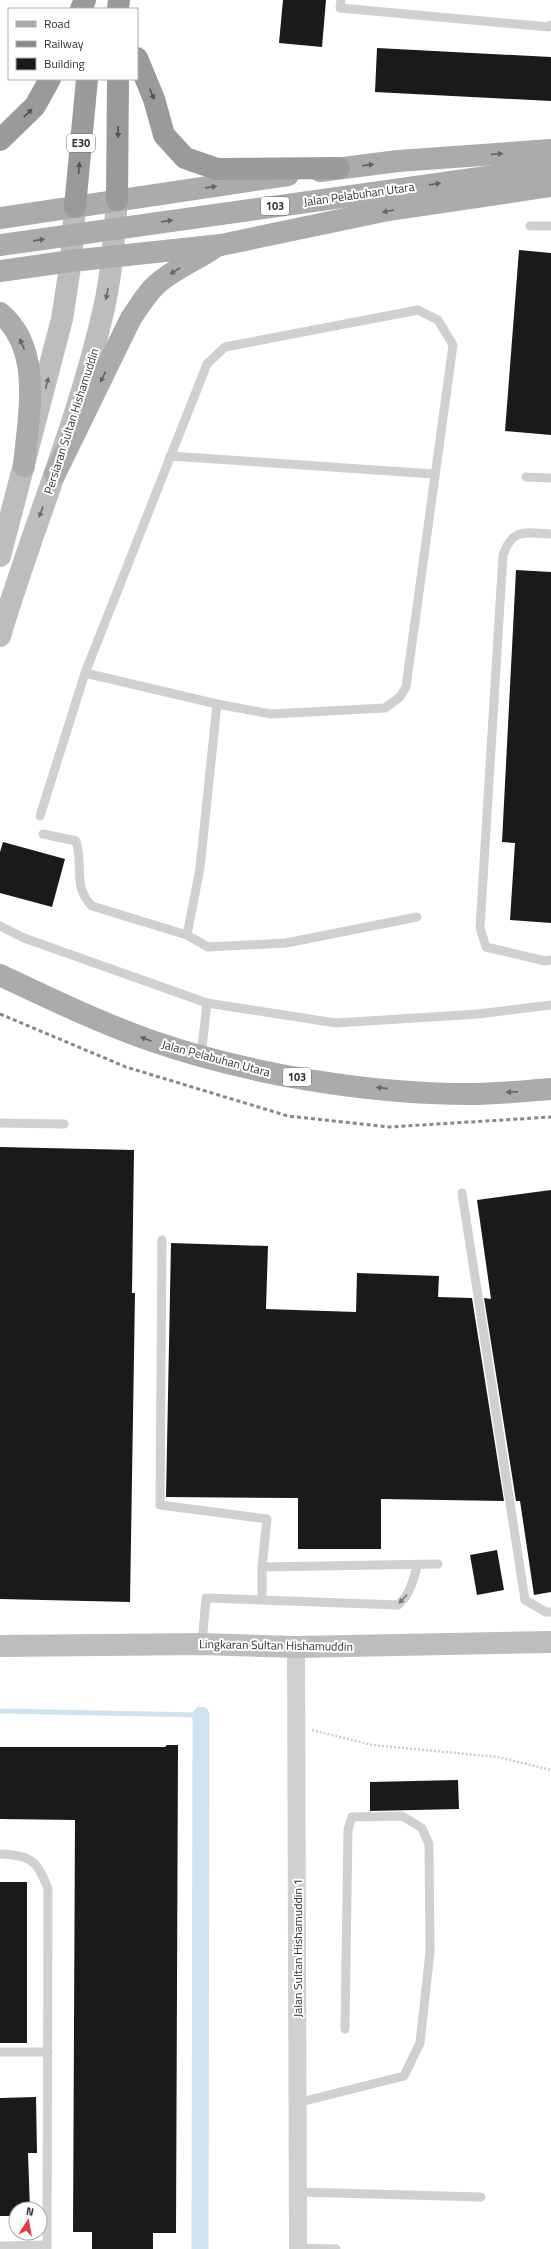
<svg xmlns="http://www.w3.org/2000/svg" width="551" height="2249" viewBox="0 0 551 2249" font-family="'Titillium Web',sans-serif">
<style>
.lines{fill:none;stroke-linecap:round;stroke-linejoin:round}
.stream{stroke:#cfe2ee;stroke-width:5}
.canal{stroke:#cfe2ee;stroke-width:17}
.building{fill:#1a1a1a}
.path{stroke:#cdcdcd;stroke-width:2.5;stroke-dasharray:2 2;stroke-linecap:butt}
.lane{stroke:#d0d0d0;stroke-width:9}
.street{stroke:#d0d0d0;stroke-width:18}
.secondary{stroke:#bdbdbd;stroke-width:22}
.primary{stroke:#ababab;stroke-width:22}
.highway{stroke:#9a9a9a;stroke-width:22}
.rail{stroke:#888;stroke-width:3;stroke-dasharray:4 3;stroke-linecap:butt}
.primary-bridge{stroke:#ababab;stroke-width:22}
.oneway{fill:#525252}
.oneway2{fill:#636363}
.oneway3{fill:#6a6a6a}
.oneway4{fill:#7a7a7a}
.labels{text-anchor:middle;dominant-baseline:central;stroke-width:4;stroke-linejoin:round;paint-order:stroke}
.shield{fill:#fff;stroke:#707070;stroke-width:1}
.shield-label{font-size:11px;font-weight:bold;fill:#333}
.street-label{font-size:12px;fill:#333;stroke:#fff}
</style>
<rect width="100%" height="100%" fill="#fff"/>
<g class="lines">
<polyline class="stream" points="0,1711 201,1715"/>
<polyline class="canal" points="200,2249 201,1715"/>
</g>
<g class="building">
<polygon points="283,0 326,0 322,47 279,43"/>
<polygon points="377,48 551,57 551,101 375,92"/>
<polygon points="519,250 551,253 551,435 505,431"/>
<polygon points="516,570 551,572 551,923 510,920 515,843 502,842"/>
<polygon points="3,842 65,859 52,907 0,893 0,852"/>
<polygon points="0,1147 134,1150 132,1293 135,1293 130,1602 0,1599"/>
<polygon points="551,1190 551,1592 534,1595 520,1501 516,1501 484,1298 491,1299 477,1200"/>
<polygon points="171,1243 268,1246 266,1309 356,1312 357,1273 439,1276 438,1297 472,1298 504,1501 381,1499 381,1549 298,1549 298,1498 166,1497"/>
<polygon points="497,1550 504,1590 477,1595 470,1555"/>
<polygon points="167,1745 178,1745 176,2233 153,2233 153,2249 92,2249 92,2232 73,2232 75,1820 0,1819 0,1747 165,1747"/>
<polygon points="458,1780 459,1809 370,1811 370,1782"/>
<rect x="0" y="1882" width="27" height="161"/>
<polygon points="36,2097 37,2153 28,2153 30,2209 16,2209 16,2216 0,2216 0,2098"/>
</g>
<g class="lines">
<polyline class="path" points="312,1730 372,1745 498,1757 551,1770"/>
<g class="lane">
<polyline points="341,0 340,8 549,27 551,25"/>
<polyline points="530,226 551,226"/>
<polyline points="170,456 434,474"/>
<polyline points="526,477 551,478"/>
<path d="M551 534C526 533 513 527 503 555L480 928 486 947 545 961 551 960"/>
<polyline points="40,816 85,673 207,364 225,347 418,310 438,320 453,345 406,687 400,697 385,708 271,714 217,704 85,673"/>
<path d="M43 834 76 841C84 866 72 886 92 906L187 935 200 868 217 704"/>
<polyline points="0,926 24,938 207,1003 336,1023 478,1014 551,1005"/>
<polyline points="187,935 208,947 286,943 417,917"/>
<polyline points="201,1056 207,1003"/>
<polyline points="0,1123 64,1124"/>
<polyline points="462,1193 525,1600 546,1612 551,1612"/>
<polyline points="162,1240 160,1505 267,1519 262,1567 262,1599"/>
<polyline points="262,1567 438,1564"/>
<path d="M202 1644 206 1598 398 1605C411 1594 413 1579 418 1564"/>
<path d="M0 1854C31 1855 38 1861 48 1889L47 2249"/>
<polyline points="0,2052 48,2052"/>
<polyline points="297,2103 404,2076 420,2043 430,1952 429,1844 422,1828 402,1816 352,1817 348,1830 345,2029"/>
<polyline points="298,2192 481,2197"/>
<polyline points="0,2246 47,2245"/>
<polyline points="298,2248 336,2249"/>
</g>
<polyline class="street" points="296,1647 298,2249"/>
<g class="secondary">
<polyline points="0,556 62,319 71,261 75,207"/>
<path d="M0 636C33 526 79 420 104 308 112 273 114 236 117 200"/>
<polyline points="0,1646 202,1644 296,1647 551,1642"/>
</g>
<g class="primary">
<polyline points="320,171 398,161 551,150"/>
<polyline points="0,218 288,175"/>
<polyline points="0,271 71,261 221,245 388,210 551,186"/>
<path d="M0 313C44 349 28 417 24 466"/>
<path d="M55 474 131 318C139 307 146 294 156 285 173 269 195 261 214 248"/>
<path d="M0 975C49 998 98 1022 149 1040 247 1074 367 1094 470 1094 497 1094 524 1091 551 1089"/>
</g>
<g class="highway">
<polyline points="81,9 85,0"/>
<polyline points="118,9 119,0"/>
<polyline points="137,58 154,99 164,135 185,158 217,169 339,168"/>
<polyline points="0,140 35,106 50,79"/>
<polyline points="117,200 118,79"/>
<polyline points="75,207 87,79"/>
</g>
<polyline class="rail" points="0,1014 126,1067 288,1116 389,1127 551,1117"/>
<polyline class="primary-bridge" points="0,245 551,168"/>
</g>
<defs><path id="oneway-solid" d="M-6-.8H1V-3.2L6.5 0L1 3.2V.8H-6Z"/></defs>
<g class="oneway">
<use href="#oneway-solid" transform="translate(152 94) rotate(68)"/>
<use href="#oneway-solid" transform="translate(28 113) rotate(-44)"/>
<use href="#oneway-solid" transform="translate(118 132) rotate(90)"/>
<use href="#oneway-solid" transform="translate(79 168) rotate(-85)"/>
</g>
<g class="oneway2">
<use href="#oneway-solid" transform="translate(497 154) rotate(-4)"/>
<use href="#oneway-solid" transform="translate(368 165) rotate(-6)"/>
<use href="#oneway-solid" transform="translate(435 184) rotate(-8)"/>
<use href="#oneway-solid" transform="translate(211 187) rotate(-8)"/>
<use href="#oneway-solid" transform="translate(388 211) rotate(170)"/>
<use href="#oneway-solid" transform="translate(167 221) rotate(-8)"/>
<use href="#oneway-solid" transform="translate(39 240) rotate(-8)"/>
<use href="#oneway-solid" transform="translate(175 271) rotate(148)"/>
<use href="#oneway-solid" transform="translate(22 344) rotate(-113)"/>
<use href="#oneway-solid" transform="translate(103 377) rotate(116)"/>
<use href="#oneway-solid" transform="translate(146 1039) rotate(-160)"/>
<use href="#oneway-solid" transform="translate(382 1088) rotate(-174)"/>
<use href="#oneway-solid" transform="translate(512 1092) rotate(177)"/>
</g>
<g class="oneway3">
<use href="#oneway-solid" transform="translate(107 294) rotate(101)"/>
<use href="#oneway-solid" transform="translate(47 383) rotate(-75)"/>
<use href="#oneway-solid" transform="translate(41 512) rotate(110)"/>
</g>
<use class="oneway4" href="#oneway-solid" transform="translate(403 1599) rotate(133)"/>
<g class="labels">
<g class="shield">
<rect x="67" y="134" width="28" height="18" rx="3"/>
<rect x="261" y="197" width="28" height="18" rx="3"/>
<rect x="283" y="1068" width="28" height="18" rx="3"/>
</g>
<g class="shield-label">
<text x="81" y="143">E30</text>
<text x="275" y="206">103</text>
<text x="297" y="1077">103</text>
</g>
<g class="street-label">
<text transform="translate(359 194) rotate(-8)">Jalan Pelabuhan Utara</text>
<text transform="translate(71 421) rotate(-72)">Persiaran Sultan Hishamuddin</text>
<text transform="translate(216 1058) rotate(15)">Jalan Pelabuhan Utara</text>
<text transform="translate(276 1645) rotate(1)">Lingkaran Sultan Hishamuddin</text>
<text transform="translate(297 1948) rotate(-90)">Jalan Sultan Hishamuddin 1</text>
</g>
</g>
<rect x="8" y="8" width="130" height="72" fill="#ffffff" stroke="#adadad"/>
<rect x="16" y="21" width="20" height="6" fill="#ababab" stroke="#adadad"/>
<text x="44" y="28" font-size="12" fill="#333333">Road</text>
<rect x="16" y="41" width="20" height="6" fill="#888888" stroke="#adadad"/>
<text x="44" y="48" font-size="12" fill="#333333">Railway</text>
<rect x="16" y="58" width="20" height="12" fill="#1a1a1a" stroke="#adadad"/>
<text x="44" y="68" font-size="12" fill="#333333">Building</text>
<g transform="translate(28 2221) rotate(11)"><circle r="19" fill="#ffffff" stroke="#adadad"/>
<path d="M0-3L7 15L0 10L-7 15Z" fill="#e63946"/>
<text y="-6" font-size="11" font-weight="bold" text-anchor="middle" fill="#333333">N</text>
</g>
</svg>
